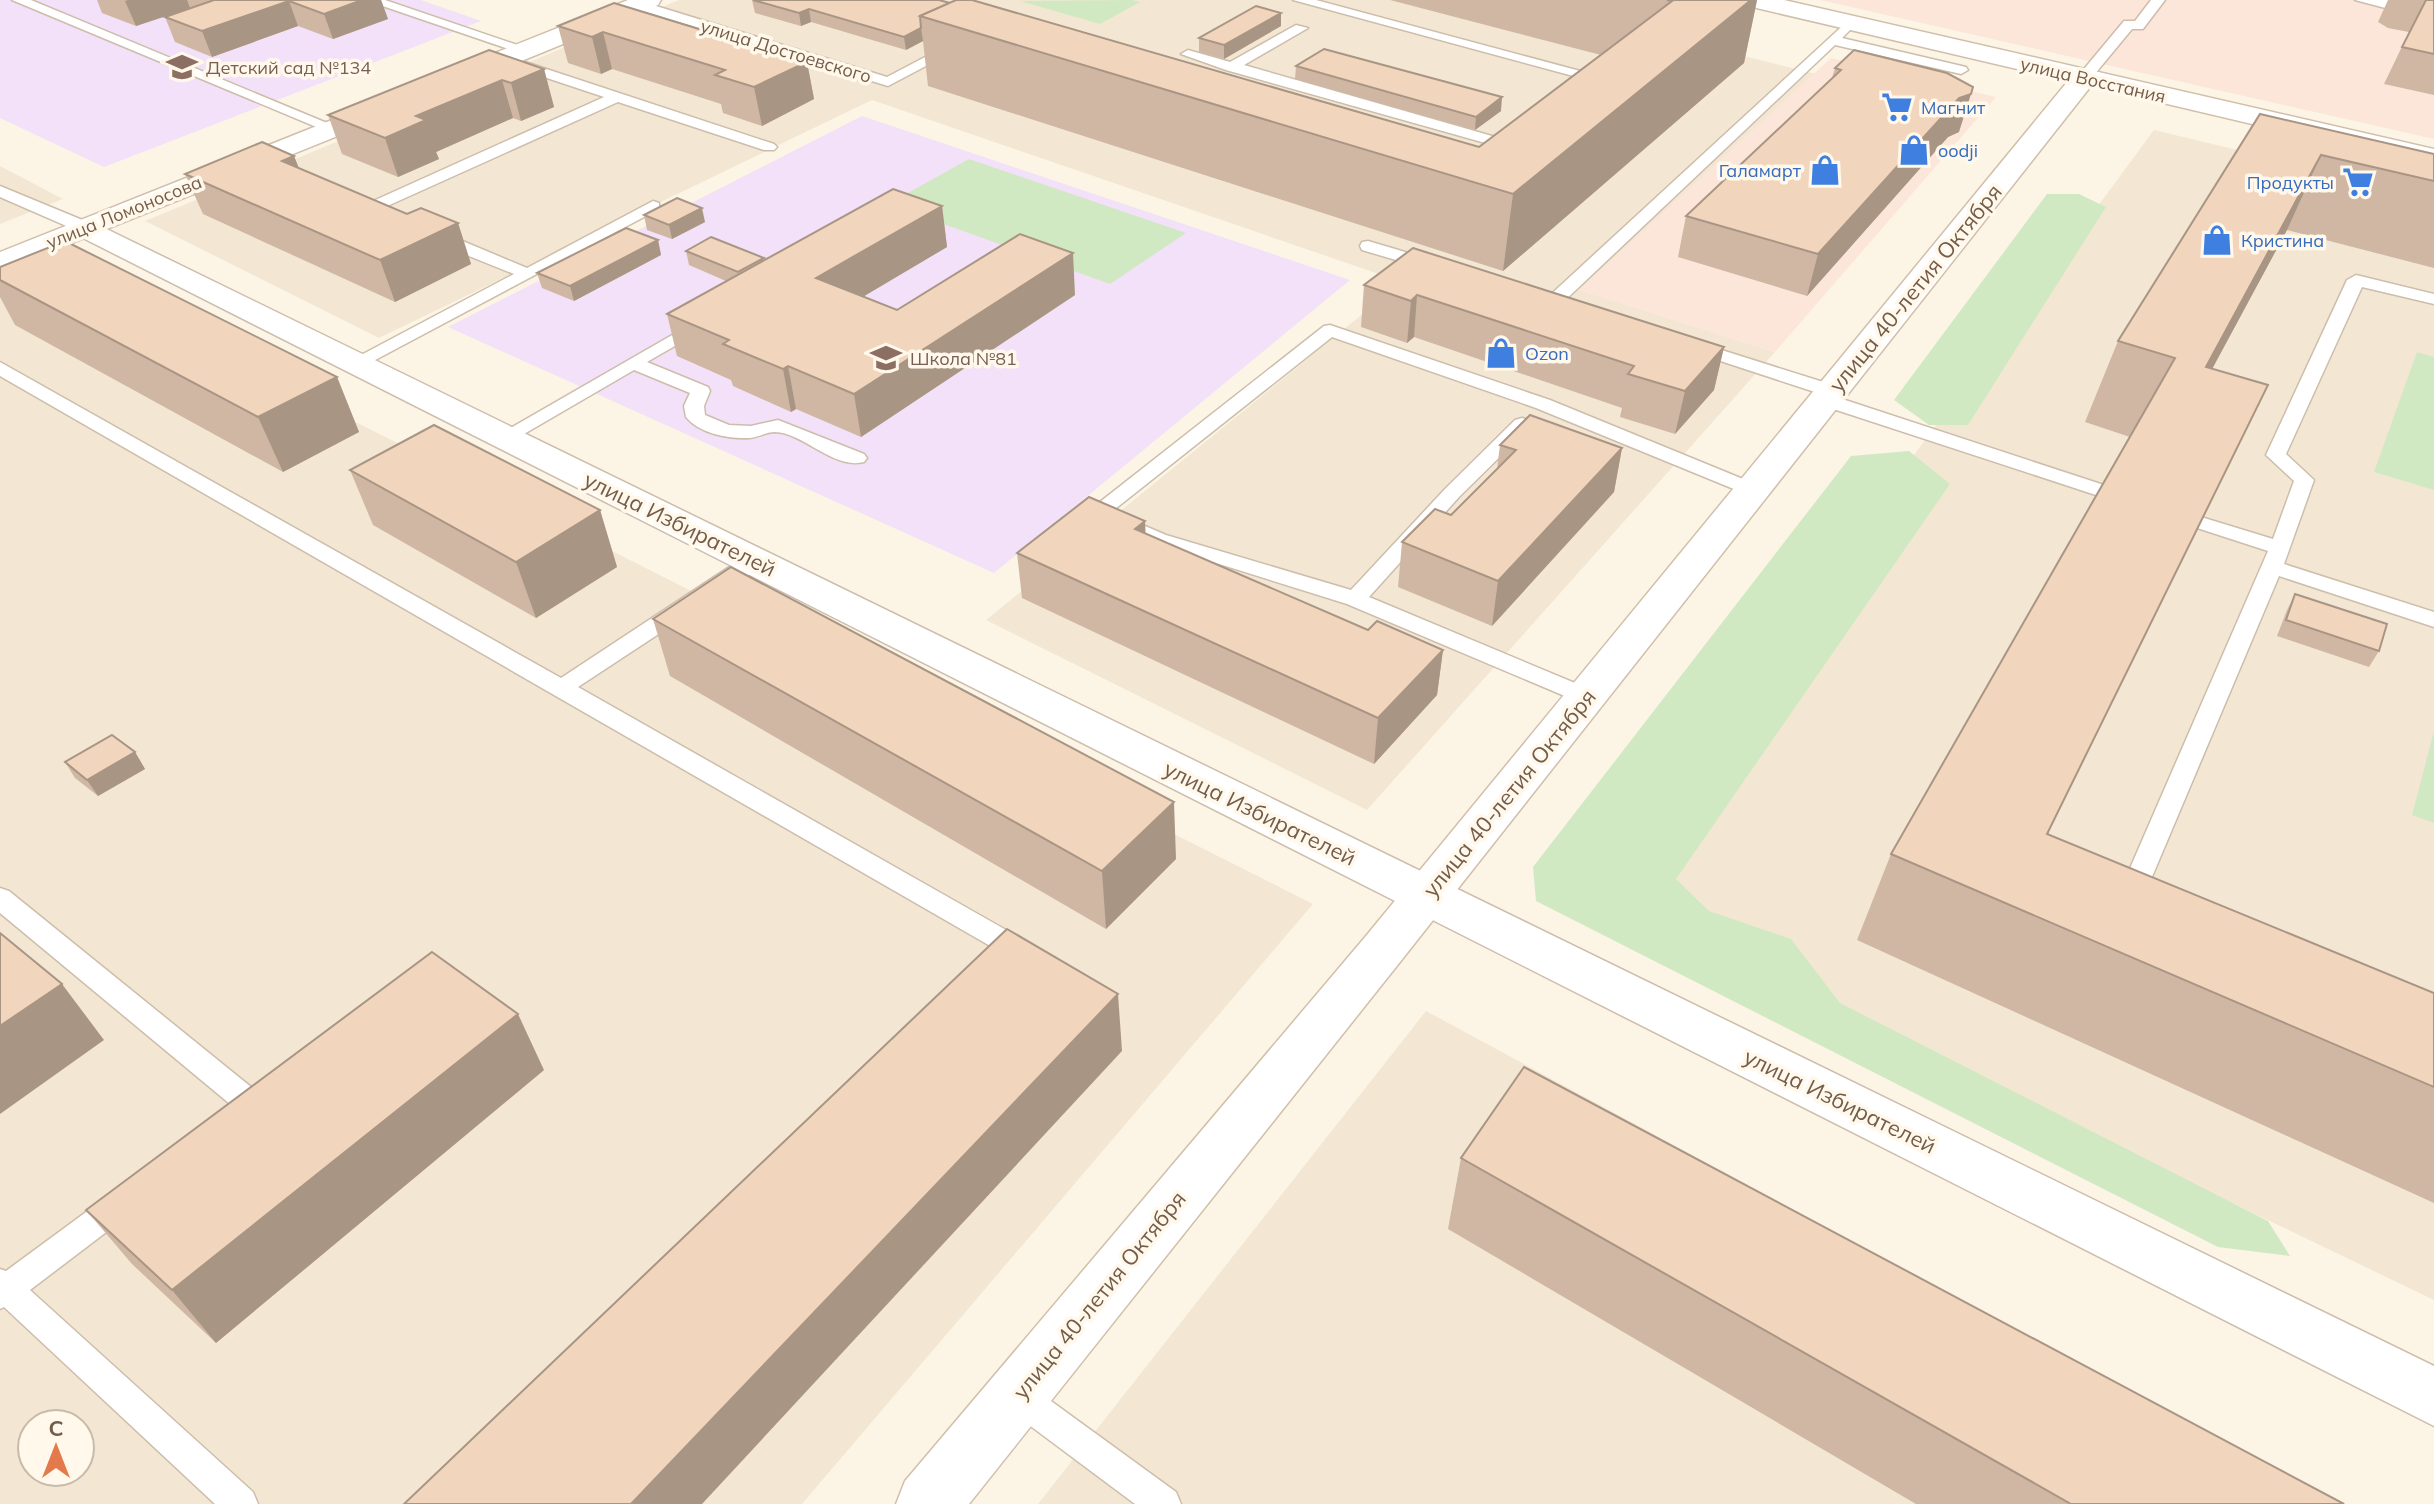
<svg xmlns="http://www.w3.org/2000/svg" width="2434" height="1504" viewBox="0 0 2434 1504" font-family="Mulish,sans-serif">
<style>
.residential{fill:#f3e7d3;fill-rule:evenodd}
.commercial{fill:#fce6d9}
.education{fill:#f2e1f8}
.green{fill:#d0e9c3}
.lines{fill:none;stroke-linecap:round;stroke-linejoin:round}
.lane-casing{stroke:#cdbdab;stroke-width:3}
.street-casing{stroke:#cdbdab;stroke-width:3}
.secondary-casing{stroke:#d2bfab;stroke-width:3}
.lane{fill:#fff;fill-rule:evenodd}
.street{fill:#fff;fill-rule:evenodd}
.secondary{fill:#fff;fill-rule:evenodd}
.wall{fill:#cfb7a3}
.shaded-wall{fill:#a99584}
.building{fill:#f1d5bd;stroke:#a99584;stroke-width:2}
.labels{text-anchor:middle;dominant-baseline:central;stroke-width:7;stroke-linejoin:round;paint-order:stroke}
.far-street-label{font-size:18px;fill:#745c4a;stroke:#fff8eb}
.far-education-label{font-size:18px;fill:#785e54;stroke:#fff8eb;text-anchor:start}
.far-shop-label{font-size:18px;fill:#366cbe;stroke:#fff8eb;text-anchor:start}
.street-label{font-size:22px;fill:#745c4a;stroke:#fff8eb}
</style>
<rect width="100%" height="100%" fill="#fcf5e5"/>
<g class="residential">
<polygon points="679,0 1517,0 1816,74 1580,290 1775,352 1367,810 986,620 1402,282 872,100 379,338 145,221"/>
<polygon points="2154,130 2434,197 2434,1300 1590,894"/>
<polygon points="0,166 63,199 0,224"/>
<path d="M48 267 1313 904 802 1504H0V287ZM32 1424H80V1472H32Z"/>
<polygon points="1426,1011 2337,1504 1038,1504"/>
</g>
<g class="commercial">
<polygon points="1820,0 2434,0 2434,139"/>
<polygon points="1831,58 1996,97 1775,352 1579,290"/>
</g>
<g class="education">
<polygon points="0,0 421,0 481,21 104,167 0,118"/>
<polygon points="862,116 1350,280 994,573 448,327"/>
</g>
<g class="green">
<polygon points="1132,0 1140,2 1100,24 1020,1"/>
<polygon points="969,159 1186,233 1110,284 888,204"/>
<polygon points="2047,194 2079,194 2106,207 1968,425 1929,425 1894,400"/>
<polygon points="2417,352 2434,357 2434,490 2374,472"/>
<polygon points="1909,451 1950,484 1676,879 1709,911 1791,939 1840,1003 2268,1221 2290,1256 2218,1247 1536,901 1533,867 1851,456"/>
<polygon points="2434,731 2434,823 2412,815"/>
</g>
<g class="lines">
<defs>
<g id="lane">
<polygon points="12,0 31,0 339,128 331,133 326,131"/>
<polygon points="365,0 385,0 532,50 520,53"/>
<polygon points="1293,0 1316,0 1595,75 1578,90 1568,90 1566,87 1577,77"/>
<polygon points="2151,0 2165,0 2143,29 2132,29 2089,81 2079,81 2079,75 2124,21 2135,21"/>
<polygon points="2355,0 2405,0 2393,10"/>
<polygon points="633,2 643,2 887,77 948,45 960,48 888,86 633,8"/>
<polygon points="1850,19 1857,23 1842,38 1966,67 1968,70 1961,74 1835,45 1560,305 1548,305 1545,301 1548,297"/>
<polygon points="1296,25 1308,28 1244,65 1506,140 1509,143 1501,148 1496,146 1226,70 1181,54 1188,50 1230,62"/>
<polygon points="516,59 774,144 777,147 774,150 764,150 618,102 374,212 362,212 362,206 604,97 511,66 509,63"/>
<polygon points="0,186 92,224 94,228 86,233 80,232 0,197"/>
<polygon points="653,201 659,203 659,209 362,367 348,367 346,363 514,274 429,240 427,236 429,232 441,232 527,268"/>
<polygon points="1368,241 1439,262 1442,266 1433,271 1362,250 1360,246 1362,242"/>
<path d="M2356 275 2434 294V304L2362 287 2286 454 2314 480 2284 564 2434 612V627L2279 576 2149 884 2158 893 2154 900C2143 903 2136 900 2125 896L2121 889 2268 551 2194 527 2191 523 2201 517 2273 539 2294 481 2266 455 2347 280Z"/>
<path d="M700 319 709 324 706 328 647 362 708 387 710 391 704 406 705 415 729 425 751 426 778 420 864 454 867 458 864 462C834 470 804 433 775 432 767 432 758 437 750 438 729 439 700 434 686 417L684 406 690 393 634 370 512 441H498L495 437Z"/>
<polygon points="1330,325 1550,400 1760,486 1763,490 1760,494 1746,494 1536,408 1332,337 1105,517 1091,517 1088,513 1091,509 1324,326"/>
<polygon points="1693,341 1839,387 1841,391 1833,396 2116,489 2119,493 2109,499 2102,497 1818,404 1816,400 1824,395 1687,350 1684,346"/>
<path d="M0 362 561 678 746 556H762L765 561 762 566 578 687 1020 938 1024 945C1017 959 1006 969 989 963L986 956 992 947 0 376Z"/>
<polygon points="1522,418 1529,420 1532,424 1529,428 1459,497 1369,597 1594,691 1598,697 1594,703 1586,705 1347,604 1152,543 1110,525 1107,521 1117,515 1124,517 1166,535 1351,590 1445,489 1515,420"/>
<polygon points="0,888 9,891 261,1095 266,1104 261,1113 238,1126 228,1123 223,1114 230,1104 0,913"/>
<polygon points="123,1189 134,1193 138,1202 134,1211 30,1290 253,1492 258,1504 215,1504 4,1307 0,1309 0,1269 6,1271 112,1193"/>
<polygon points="1017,1380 1029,1385 1176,1492 1181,1504 1135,1504 1005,1407 1000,1396 1005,1385"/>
</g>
<polygon id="street" points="86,219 2434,1366 2434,1426 75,234 71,228 75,222"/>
<g id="secondary">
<polygon points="628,0 661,0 658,5 463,85 445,85 441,79 445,73"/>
<polygon points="1740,0 1784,0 2434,149 2434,167 2091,86 1400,962 969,1504 896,1504 905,1481 1366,936 2068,81 1752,7 1743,5"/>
<polygon points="387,98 397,100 401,106 397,112 0,272 0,252"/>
</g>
</defs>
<use href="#lane" class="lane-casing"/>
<use href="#street" class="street-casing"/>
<use href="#secondary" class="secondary-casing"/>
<use href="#lane" class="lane"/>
<use href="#street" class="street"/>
<use href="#secondary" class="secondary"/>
</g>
<g class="wall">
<polygon points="97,0 381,0 388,19 333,39 298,26 212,57 175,42 165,17 191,8 136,26 102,13"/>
<polygon points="752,0 939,0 1479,147 1601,55 1390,0 1757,0 1744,63 1503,271 928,86 923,41 906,50 811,22 801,26 755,13"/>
<polygon points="2388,0 2434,0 2434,95 2384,84 2409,32 2388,28 2378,22"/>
<polygon points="614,3 807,62 814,99 762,126 723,113 721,104 612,69 601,74 568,63 558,26"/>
<polygon points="1281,26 1224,59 1199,52 1199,38"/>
<polygon points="1854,50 1959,132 1948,137 1807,296 1678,257 1686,216 1832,78 1835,68"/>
<polygon points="1296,66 1501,111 1475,130 1295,79"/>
<polygon points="544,69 554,107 521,121 513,118 436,152 439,159 398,177 342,154 328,115"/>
<polygon points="2260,114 2434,154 2434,268 2287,230 2212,369 2048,834 2434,1087 2434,1203 1857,940 1891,854 2130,437 2085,422 2118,341"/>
<polygon points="294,156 299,169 407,214 458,223 471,264 395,302 203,214 185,174"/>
<polygon points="942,206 947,247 863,296 897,310 1075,295 861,437 796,409 791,412 733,386 731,380 677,356 667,314 726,281 689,265 686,251 764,260"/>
<polygon points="644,215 705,222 672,239 647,230"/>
<polygon points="658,240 661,255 574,301 542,288 537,273"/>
<polygon points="0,267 337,377 359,432 283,472 15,325 0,297"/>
<polygon points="1364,285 1724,347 1714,390 1675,434 1620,417 1622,408 1414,337 1407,343 1361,327"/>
<polygon points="1500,445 1622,448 1614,492 1492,626 1398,587 1402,542 1451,515 1497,469"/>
<polygon points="350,470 600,510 617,567 536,618 373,525"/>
<polygon points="1146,534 1368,630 1443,650 1437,695 1374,764 1022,598 1017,553"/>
<polygon points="2295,594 2379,651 2369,667 2277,636 2287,610"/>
<polygon points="653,619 1176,859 1106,929 670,676"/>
<polygon points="135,752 145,769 98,796 75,778 65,762"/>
<polygon points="544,1070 216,1343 132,1264 86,1210"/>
<polygon points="1461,1158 2344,1504 1916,1504 1448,1229"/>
</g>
<g class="shaded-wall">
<polygon points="128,0 187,0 190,8 136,26 125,1"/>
<polygon points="362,0 381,0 388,19 333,39 324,14"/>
<polygon points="1751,0 1757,0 1744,63 1503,271 1513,194"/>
<polygon points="289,1 298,26 212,57 202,31"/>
<polygon points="809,9 811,22 801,26 799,13"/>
<polygon points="1281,13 1281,26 1224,59 1224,45"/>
<polygon points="921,28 923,41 906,50 904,37"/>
<polygon points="603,32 612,69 601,74 592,37"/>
<polygon points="807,62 814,99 762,126 754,87"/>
<polygon points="544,69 554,107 521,121 511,83"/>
<polygon points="502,80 513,118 436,152 439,159 398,177 385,138 416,116"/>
<polygon points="1971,94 1959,132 1948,137 1807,296 1818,254 1959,98"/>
<polygon points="1502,97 1501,111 1475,130 1476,117"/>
<polygon points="2321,155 2287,230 2169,449 2206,367"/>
<polygon points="294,156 310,196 282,161"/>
<polygon points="942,206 947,247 824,320 816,278"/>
<polygon points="702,208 705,222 672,239 669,225"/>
<polygon points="458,223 471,264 395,302 380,260"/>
<polygon points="658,240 661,255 574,301 570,286"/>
<polygon points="1073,253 1075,295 861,437 854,394"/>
<polygon points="1417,295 1414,337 1407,343 1411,301"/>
<polygon points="1724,347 1714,390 1675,434 1685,391"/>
<polygon points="788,366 796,409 791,412 783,369"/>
<polygon points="337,377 359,432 283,472 258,417"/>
<polygon points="1622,448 1614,492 1492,626 1498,581"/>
<polygon points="600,510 617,567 536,618 516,562"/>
<polygon points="1145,521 1147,565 1135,529"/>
<polygon points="1443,650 1437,695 1374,764 1378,718"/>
<polygon points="135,752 145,769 98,796 87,780"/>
<polygon points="1174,802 1176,859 1106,929 1102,871"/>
<polygon points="62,984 104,1040 0,1114 0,1026"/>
<polygon points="1118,994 1122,1051 702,1504 631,1504"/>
<polygon points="518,1014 544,1070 216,1343 172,1290"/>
</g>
<g class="building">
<polygon points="214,0 362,0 324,14 289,1 202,31 165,17"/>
<polygon points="753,0 939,0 950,3 920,16 921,28 904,37 809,9 799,13"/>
<polygon points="956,0 972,0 1479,147 1672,1 1667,0 1751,0 1513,194 920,16"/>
<polygon points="2426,0 2434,0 2434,54 2402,47"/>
<polygon points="614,3 807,62 754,87 715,75 725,70 603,32 592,37 558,26"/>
<polygon points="1256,6 1281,13 1224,45 1199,38"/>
<polygon points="1324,49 1502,97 1476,117 1296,66"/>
<polygon points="489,50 544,69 511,83 502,80 416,116 426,120 385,138 328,115"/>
<polygon points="1854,50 1947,73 1973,87 1971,94 1959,98 1818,254 1686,216 1841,70 1835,68"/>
<polygon points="2260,114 2434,154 2434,181 2321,155 2316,164 2206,367 2268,385 2047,834 2434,993 2434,1087 1891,854 2175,358 2118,341"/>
<polygon points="262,142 294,156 282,161 407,214 421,208 458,223 380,260 185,174"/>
<polygon points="893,189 942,206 816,278 897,310 1020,234 1073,253 854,394 788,366 783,369 723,344 729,340 667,314"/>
<polygon points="677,198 702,208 669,225 644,215"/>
<polygon points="626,228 658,240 570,286 537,273"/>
<polygon points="711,237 764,258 738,272 686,251"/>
<polygon points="65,241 337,377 258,417 0,280 0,267"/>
<polygon points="1413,248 1724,347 1685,391 1628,374 1634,366 1417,295 1411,301 1364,285"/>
<polygon points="1530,415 1622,448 1498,581 1402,542 1435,509 1451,515 1516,450 1500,445"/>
<polygon points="434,425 600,510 516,562 350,470"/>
<polygon points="1089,497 1145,521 1135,529 1368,630 1377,621 1443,650 1378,718 1017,553"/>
<polygon points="731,567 1174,802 1102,871 653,619"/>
<polygon points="2295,594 2387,624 2379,651 2286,620"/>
<polygon points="112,735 135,752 87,780 65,762"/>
<polygon points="1007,929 1118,994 631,1504 404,1504"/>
<polygon points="0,933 62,984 0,1026"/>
<polygon points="432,952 518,1014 172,1290 86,1210"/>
<polygon points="1524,1067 2344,1504 2071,1504 1461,1158"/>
</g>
<defs>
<symbol id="school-bare" viewBox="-9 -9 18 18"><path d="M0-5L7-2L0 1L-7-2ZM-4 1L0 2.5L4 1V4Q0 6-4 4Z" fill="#8d6e63" stroke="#fff8eb" stroke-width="2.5" paint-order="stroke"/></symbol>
<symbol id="supermarket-bare" viewBox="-9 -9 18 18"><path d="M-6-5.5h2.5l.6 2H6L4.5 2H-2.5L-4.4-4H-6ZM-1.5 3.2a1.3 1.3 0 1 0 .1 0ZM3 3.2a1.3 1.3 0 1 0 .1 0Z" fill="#3f7fe0" stroke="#fff8eb" stroke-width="2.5" paint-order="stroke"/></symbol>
<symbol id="shop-bare" viewBox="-9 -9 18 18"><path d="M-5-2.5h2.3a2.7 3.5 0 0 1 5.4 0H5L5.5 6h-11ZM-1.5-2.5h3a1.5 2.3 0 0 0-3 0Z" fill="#3f7fe0" stroke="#fff8eb" stroke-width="2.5" paint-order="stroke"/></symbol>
</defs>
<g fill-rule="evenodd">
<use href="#school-bare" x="160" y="45" width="44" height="44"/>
<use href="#supermarket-bare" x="1875" y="85" width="44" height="44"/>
<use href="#shop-bare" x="1892" y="128" width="44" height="44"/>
<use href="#shop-bare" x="1803" y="148" width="44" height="44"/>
<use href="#supermarket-bare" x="2336" y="160" width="44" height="44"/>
<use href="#shop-bare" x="2195" y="218" width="44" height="44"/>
<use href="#shop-bare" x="1479" y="331" width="44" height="44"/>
<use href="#school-bare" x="864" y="336" width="44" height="44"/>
</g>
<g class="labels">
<g class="far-street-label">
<text transform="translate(786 51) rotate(17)">улица Достоевского</text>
<text transform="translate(2093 80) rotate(13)">улица Восстания</text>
<text transform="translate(124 212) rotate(-22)">улица Ломоносова</text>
</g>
<g class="far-education-label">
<text x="206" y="67">Детский сад №134</text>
<text x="910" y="358">Школа №81</text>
</g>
<g class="far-shop-label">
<text x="1921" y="107">Магнит</text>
<text x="1938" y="150">oodji</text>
<text x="1801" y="170" text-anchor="end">Галамарт</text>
<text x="2334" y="182" text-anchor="end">Продукты</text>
<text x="2241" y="240">Кристина</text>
<text x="1525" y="353">Ozon</text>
</g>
<g class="street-label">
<text transform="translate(1915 288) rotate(-51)">улица 40-летия Октября</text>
<text transform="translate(680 524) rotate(26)">улица Избирателей</text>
<text transform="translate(1509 793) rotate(-51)">улица 40-летия Октября</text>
<text transform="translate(1260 813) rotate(26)">улица Избирателей</text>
<text transform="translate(1840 1101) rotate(26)">улица Избирателей</text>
<text transform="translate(1099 1295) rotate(-51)">улица 40-летия Октября</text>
</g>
</g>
<g transform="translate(56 1448)"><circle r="38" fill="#fff8eb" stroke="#c7baab" stroke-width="2"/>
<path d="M0-6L14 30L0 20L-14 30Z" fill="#e4794b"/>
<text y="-12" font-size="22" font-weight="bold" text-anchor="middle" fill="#745c4a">С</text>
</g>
</svg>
